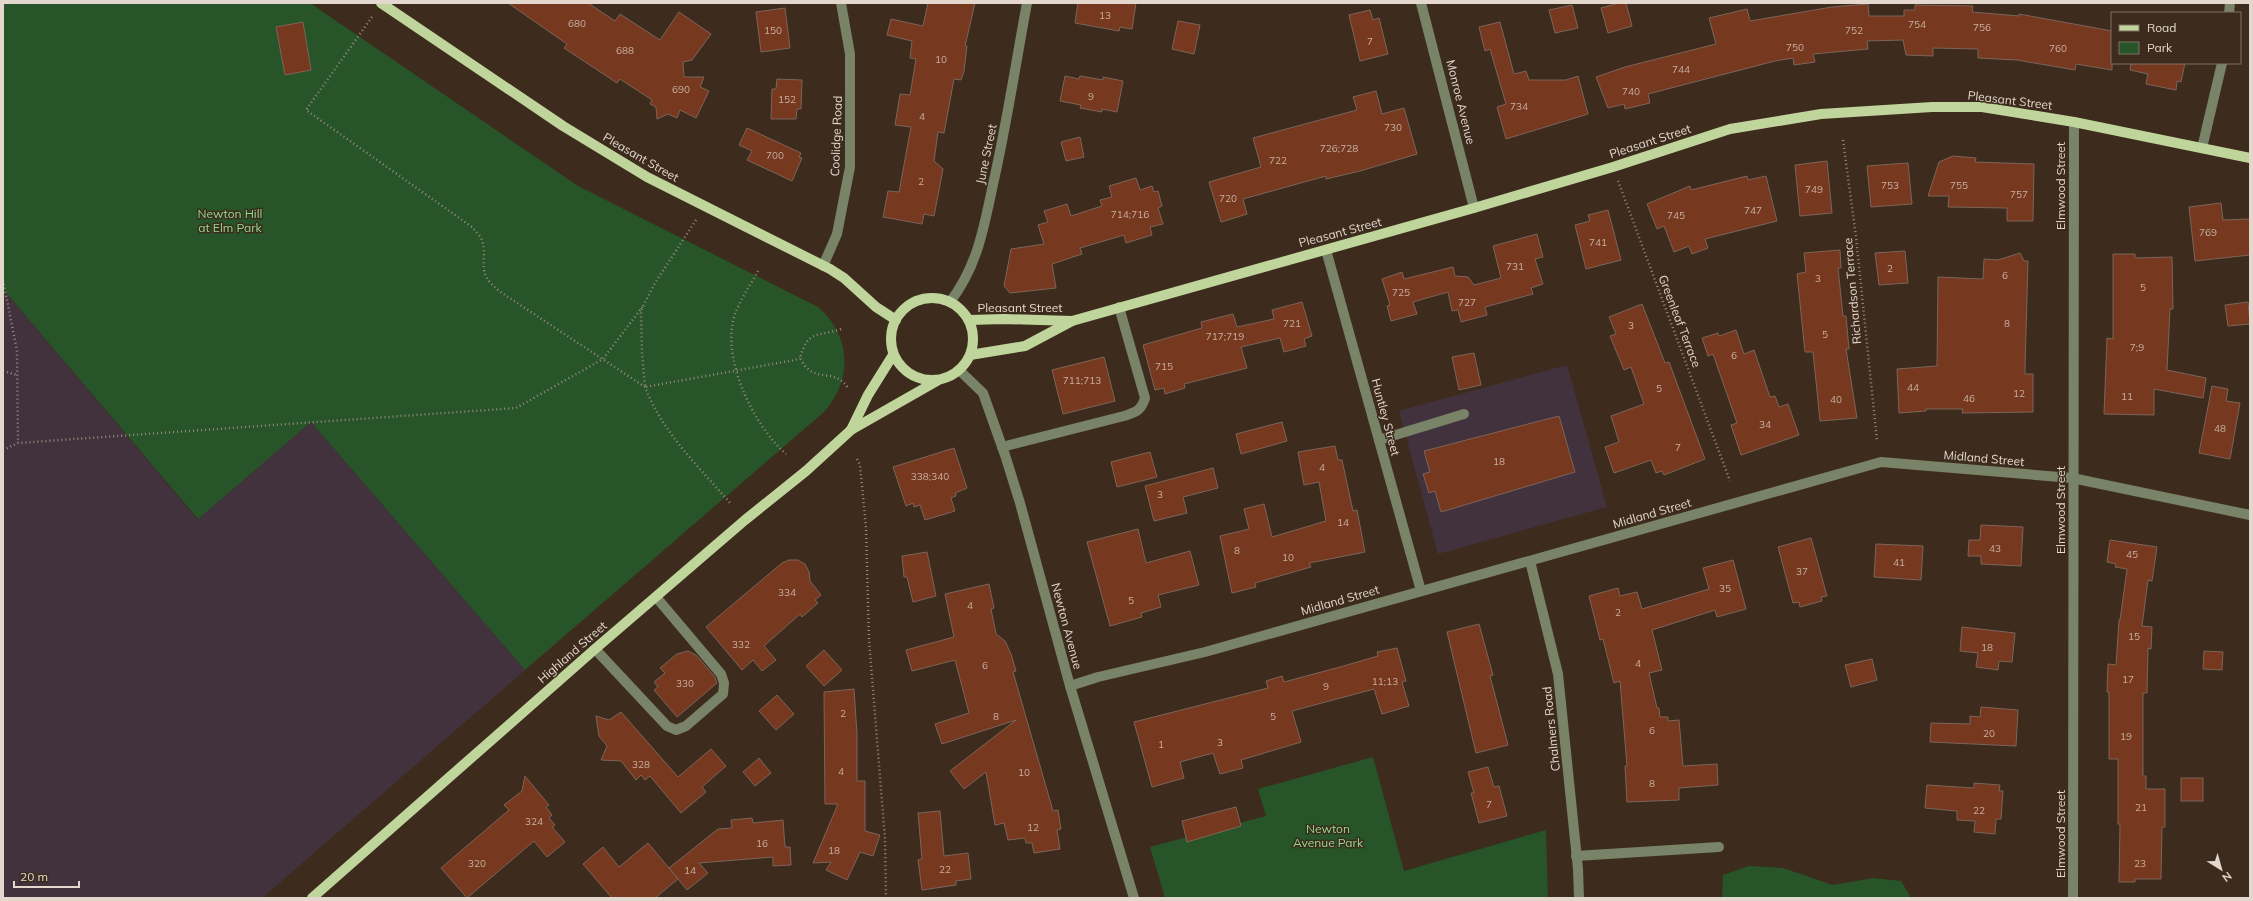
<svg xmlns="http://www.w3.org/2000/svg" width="2253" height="901" viewBox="0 0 2253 901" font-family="Mulish,sans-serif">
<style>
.education{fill:#42323d}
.green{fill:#275429}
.building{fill:#76381e;stroke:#7d645a}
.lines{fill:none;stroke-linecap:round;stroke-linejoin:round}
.path{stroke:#988a7e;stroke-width:2.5;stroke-dasharray:1 3;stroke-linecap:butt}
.minor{stroke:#788367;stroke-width:10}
.major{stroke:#c0d59b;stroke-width:10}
.labels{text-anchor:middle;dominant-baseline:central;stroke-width:3;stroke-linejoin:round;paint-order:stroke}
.number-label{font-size:10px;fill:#c8afa2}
.street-label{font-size:12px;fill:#e3d7ce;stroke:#3d2c1d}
.park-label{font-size:12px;fill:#91db92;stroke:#3d2c1d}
</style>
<rect width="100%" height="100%" fill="#3d2c1d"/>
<g class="education">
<polygon points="3,289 197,519 311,422 525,670 262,898 3,898"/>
<polygon points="1567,365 1607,507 1438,554 1399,411"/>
</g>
<g class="green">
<path d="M3 3H310L578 186 818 307C851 335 853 379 825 411L525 670 311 422 198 519 3 289Z"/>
<polygon points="1373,757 1404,871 1546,830 1548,898 1165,898 1150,847 1266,816 1258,789"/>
<polygon points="1749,866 1783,868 1833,885 1873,878 1901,881 1910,896 1909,898 1722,898 1723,875"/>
</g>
<g class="building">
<polygon points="508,3 588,3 615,21 620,14 660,40 679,12 711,34 692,60 683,62 684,77 704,77 700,87 709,91 696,118 680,110 677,118 668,114 657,119 656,107 650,104 652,100 620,79 617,83 564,48 567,44"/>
<polygon points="928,3 975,3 965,46 967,46 964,71 961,80 954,79 944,133 938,132 934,161 943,169 934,216 924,214 922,224 883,217 888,191 899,192 911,127 895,125 900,94 910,95 916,59 910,58 912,41 887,35 891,19 923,26"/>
<polygon points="1078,3 1136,3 1132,29 1120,27 1119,31 1075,23"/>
<polygon points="1619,3 1626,3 1632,26 1608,33 1601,8"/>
<polygon points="1868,4 1869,16 1904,16 1904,10 1915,10 1915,5 1973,6 1972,12 2019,16 2019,14 2112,31 2112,70 2076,64 2075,70 2017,60 1978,58 1978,49 1933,48 1933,56 1906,55 1903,40 1867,41 1868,49 1813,54 1815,62 1794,65 1793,58 1775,61 1648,94 1650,103 1625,109 1624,104 1608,108 1596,77 1625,67 1716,44 1709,18 1747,9 1750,21 1832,7"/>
<polygon points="1572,5 1578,28 1555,33 1549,10"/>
<polygon points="785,8 790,48 761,52 756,12"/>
<polygon points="1370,10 1373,20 1379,18 1388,54 1360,61 1349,15"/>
<polygon points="1178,21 1200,25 1194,54 1172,49"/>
<polygon points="303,22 311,70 285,75 276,27"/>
<polygon points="1500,22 1514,74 1526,71 1529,80 1566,80 1578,76 1588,114 1506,139 1497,107 1506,104 1490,49 1485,51 1479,27"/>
<polygon points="2131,63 2185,63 2181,82 2177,81 2176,90 2146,84 2148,74 2130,70"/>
<polygon points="1065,76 1079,79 1080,76 1103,80 1103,77 1123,81 1117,112 1102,109 1102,112 1080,108 1081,105 1060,101"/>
<polygon points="777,79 802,80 801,109 797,109 796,119 771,119 772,89 776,89"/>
<polygon points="1376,91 1382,114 1404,108 1417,154 1360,171 1326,179 1326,176 1243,199 1247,214 1221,222 1209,182 1261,167 1253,138 1357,110 1353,97"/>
<polygon points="747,128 801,153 799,157 802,158 792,181 747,160 752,151 739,145"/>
<polygon points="1080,137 1084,157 1066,161 1061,142"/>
<polygon points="1953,156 1976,158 1975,162 2034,164 2033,221 2007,221 2007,208 1948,207 1949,196 1928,196 1939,162"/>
<polygon points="1827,161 1832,213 1800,216 1795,165"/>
<polygon points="1908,163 1912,204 1871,207 1867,166"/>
<polygon points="1747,176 1748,180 1766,176 1777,221 1705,239 1708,248 1692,254 1689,246 1674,252 1664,226 1657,229 1647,204 1690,186 1691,190"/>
<polygon points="1136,178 1140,190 1152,186 1154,192 1158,191 1162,206 1158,208 1163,224 1150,227 1152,235 1126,243 1124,235 1080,248 1082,254 1052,264 1056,288 1010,293 1004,286 1011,249 1044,244 1038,225 1048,222 1044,211 1067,204 1071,216 1102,206 1100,200 1112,197 1109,186"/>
<polygon points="2221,203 2223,220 2250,219 2250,255 2195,261 2189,207"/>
<polygon points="1608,210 1621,260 1586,269 1575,225 1590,221 1588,215"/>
<polygon points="1537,234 1543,257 1535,259 1543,284 1531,288 1533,294 1485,307 1487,315 1461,322 1458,310 1452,311 1448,292 1413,302 1417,314 1391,321 1387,306 1390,305 1382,279 1402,272 1404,279 1453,267 1455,276 1468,277 1474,285 1501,278 1493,246"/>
<polygon points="1840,250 1841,268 1838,268 1843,316 1846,316 1849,349 1846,349 1857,418 1820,421 1813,352 1805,352 1797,274 1806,272 1804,253"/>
<polygon points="1905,251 1908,283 1879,285 1875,253"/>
<polygon points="2020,253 2024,261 2028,261 2025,367 2025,374 2033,374 2033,412 1962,413 1963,409 1926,409 1926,411 1899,413 1897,369 1937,366 1938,277 1983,279 1984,259 1998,260"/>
<polygon points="2113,254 2135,254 2135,258 2172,257 2173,309 2170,309 2167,370 2206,378 2203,398 2154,389 2154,415 2104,414 2107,338 2113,339"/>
<polygon points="1302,302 1312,336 1304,339 1306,346 1284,352 1280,338 1241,347 1247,368 1184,384 1185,388 1165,394 1164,388 1155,390 1143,345 1202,328 1201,322 1233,314 1237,327 1274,319 1272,310"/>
<polygon points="2248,302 2250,324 2228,326 2225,305"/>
<polygon points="1642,304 1665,363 1669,362 1705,459 1664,475 1662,471 1656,473 1651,460 1614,473 1605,447 1619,442 1611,416 1644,404 1631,367 1624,370 1610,336 1616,334 1609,317"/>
<polygon points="1736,330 1744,354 1754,350 1770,397 1775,396 1779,407 1788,404 1799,435 1741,455 1731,425 1737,423 1713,354 1708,356 1702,338 1718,333 1719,336"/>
<polygon points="1474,353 1481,385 1459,390 1452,357"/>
<polygon points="1104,357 1115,401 1063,414 1052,370"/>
<polygon points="2212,386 2228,389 2226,401 2240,403 2230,459 2199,453"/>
<polygon points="1559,416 1575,472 1441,512 1435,491 1429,493 1423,474 1430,472 1424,451"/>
<polygon points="1282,422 1287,441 1241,454 1236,434"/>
<polygon points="1335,446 1338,460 1342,460 1353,511 1357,510 1365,552 1309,563 1311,567 1255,583 1256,587 1232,593 1220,536 1249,529 1244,509 1264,504 1272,537 1326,521 1319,482 1304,485 1298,452"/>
<polygon points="954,448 967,488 955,493 956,496 951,498 955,511 925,520 920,505 914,507 913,503 906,506 893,467"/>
<polygon points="1150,452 1157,477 1117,487 1111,462"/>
<polygon points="1213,468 1218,488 1183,497 1187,513 1154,521 1145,486"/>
<polygon points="1981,525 2023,527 2021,566 1981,564 1981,556 1968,556 1969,540 1980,540"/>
<polygon points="1138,529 1146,563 1190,551 1199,585 1158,595 1161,607 1141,613 1142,617 1110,626 1087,542"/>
<polygon points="1811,538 1827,596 1821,597 1822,601 1800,607 1799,602 1793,603 1778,547"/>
<polygon points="2110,540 2157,547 2152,581 2148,580 2142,626 2152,627 2151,649 2148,648 2147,693 2143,693 2143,776 2146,776 2146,789 2165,789 2165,827 2162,827 2161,879 2135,879 2135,882 2119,882 2120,824 2118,824 2118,759 2109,759 2109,692 2107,692 2108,664 2116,665 2119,620 2120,620 2127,569 2115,567 2116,564 2107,562"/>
<polygon points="1876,544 1923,546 1921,580 1874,577"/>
<polygon points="927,552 936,596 913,602 907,577 904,577 902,556"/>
<polygon points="789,560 798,560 805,564 809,572 810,581 821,595 815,600 818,603 802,617 800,614 764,646 776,660 762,671 753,660 742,670 706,627 782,563"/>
<polygon points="1733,560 1746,609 1717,617 1715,610 1652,630 1662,670 1649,673 1657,708 1659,708 1660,717 1668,717 1668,721 1679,720 1683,766 1717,764 1718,785 1679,788 1679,800 1627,802 1625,766 1627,766 1620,681 1614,683 1603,639 1600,640 1589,596 1618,588 1620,596 1637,592 1642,609 1709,589 1703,568"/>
<polygon points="989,584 994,608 991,609 996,634 1005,641 1011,654 1016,671 1013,672 1053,811 1058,810 1061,829 1057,830 1060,849 1034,853 1032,843 1026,843 1025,838 1008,840 1004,823 995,825 986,772 964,789 950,771 1016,720 942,744 935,724 969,713 955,660 912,671 906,650 954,637 945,594"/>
<polygon points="1479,624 1493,675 1490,676 1508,745 1476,753 1447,632"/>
<polygon points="1962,627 2015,633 2012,662 1999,661 1998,670 1976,667 1978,653 1960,651"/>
<polygon points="1397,648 1406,681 1402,682 1409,706 1382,714 1374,689 1292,711 1301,742 1241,760 1243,768 1220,774 1213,753 1180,762 1184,778 1152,787 1134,722 1268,688 1266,681 1282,676 1284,682 1340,667 1378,656 1377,652"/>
<polygon points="824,650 842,670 824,686 806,666"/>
<polygon points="688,651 696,655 715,677 717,683 677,717 654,690 658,687 654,682 665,673 660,668 677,654"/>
<polygon points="2204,651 2223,652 2222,670 2203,669"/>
<polygon points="1872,659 1877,680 1851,687 1845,665"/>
<polygon points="854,689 857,734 857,781 865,781 865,831 880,835 873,856 860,852 847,880 826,870 831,862 813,863 838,804 825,804 824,692"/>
<polygon points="777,695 794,714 776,730 759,711"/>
<polygon points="1981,707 2018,710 2016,746 1930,742 1931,723 1970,724 1970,716 1980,717"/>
<polygon points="621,712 678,777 711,749 726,766 702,787 706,792 681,813 650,776 645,780 641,775 636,780 621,761 601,760 607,746 599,736 596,716 609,720"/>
<polygon points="759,758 771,773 755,786 743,772"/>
<polygon points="1488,767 1494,787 1499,786 1507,816 1479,823 1471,793 1474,793 1468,772"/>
<polygon points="525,776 549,805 546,807 552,815 549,818 555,825 552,827 565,842 547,857 534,841 467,898 441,868 509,810 504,805 522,791"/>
<rect x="2181" y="778" width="22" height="23"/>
<polygon points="1974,783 2000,785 1999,791 2003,791 2001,819 1996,819 1995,834 1974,832 1975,821 1957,820 1957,811 1925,808 1927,785 1974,788"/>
<polygon points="1236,807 1241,826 1187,842 1182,821"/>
<polygon points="940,811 944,856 968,853 971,879 956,881 956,885 922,890 918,860 922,859 918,813"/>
<polygon points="752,818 753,823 783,820 785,847 790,847 791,865 773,866 773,857 699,863 708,873 687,890 669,868 718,829 732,828 731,820"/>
<polygon points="648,843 678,879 655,898 612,898 583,864 603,847 619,867"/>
</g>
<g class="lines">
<g class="path">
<path d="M372 17 306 110 472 227C475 231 480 235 482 240 489 262 474 271 499 291L645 387C662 432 699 467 731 504"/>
<polyline points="1843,140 1856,237 1877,441"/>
<polyline points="1618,181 1730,481"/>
<polyline points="696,220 655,283 641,310 642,353 645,387 795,360 800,358"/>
<path d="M758 271C751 284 740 300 735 314 720 358 754 426 786 454"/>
<polyline points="3,280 17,351 18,443"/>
<path d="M841 329C818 337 808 329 800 358 802 361 804 366 807 368 821 381 835 369 848 388"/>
<polyline points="3,371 17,375"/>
<polyline points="3,450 18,443 516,408 603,359 644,305"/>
<polyline points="857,459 860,465 866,528 869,640 885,839 886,898"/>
</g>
<g class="minor">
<polyline points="1421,3 1474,208"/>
<polyline points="2229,13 2230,3"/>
<polyline points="2202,148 2222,63"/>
<polyline points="1326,250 1421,591"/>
<polyline points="823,266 837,234 850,167 850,54 841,3"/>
<path d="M950 302C979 264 984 225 994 180 1007 122 1016 62 1027 3"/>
<polyline points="959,370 983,393 1005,455 1020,503 1070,686 1134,898"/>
<polyline points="1379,440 1464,414"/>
<path d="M1002 447 1124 416C1136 412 1141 411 1145 398L1119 307"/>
<polyline points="1530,561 1558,674 1578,869 1579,898"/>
<polyline points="595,649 667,726 676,730 686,726 723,694 724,683 721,674 656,597"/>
<polyline points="1070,686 1098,677 1205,652 1881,462 2072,478 2250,515"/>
<polyline points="1576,856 1719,847"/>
<polyline points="2073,898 2074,122"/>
</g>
<g class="major">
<polyline points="381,3 563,126 647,177 830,269 844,278 876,307 896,320"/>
<circle cx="932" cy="339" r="41"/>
<polyline points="969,320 1004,319 1072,321"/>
<polyline points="970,355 1025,346 1072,321 1474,208 1613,167 1730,129 1821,114 1932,107 1982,107 2074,122 2250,158"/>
<polyline points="851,430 868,395 893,355"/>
<polyline points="312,898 595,649 745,520 806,471 851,430 937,381"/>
</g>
</g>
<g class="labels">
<g class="number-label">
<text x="1105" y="15">13</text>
<text x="577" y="23">680</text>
<text x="1917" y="24">754</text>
<text x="1982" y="27">756</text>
<text x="773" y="30">150</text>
<text x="1854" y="30">752</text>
<text x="1370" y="41">7</text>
<text x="1795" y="47">750</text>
<text x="2058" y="48">760</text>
<text x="625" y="50">688</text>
<text x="941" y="59">10</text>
<text x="1681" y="69">744</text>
<text x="681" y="89">690</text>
<text x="1631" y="91">740</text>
<text x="1091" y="96">9</text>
<text x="787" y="99">152</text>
<text x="1519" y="106">734</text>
<text x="922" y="116">4</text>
<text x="1393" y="127">730</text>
<text x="1339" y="148">726;728</text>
<text x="775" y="155">700</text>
<text x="1278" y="160">722</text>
<text x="921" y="181">2</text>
<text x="1890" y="185">753</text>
<text x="1959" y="185">755</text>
<text x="1814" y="189">749</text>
<text x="2019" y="194">757</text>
<text x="1228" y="198">720</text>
<text x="1753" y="210">747</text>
<text x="1130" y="214">714;716</text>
<text x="1676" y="215">745</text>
<text x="2208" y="232">769</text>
<text x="1598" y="242">741</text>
<text x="1515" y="266">731</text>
<text x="1890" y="268">2</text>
<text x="2005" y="275">6</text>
<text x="1818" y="278">3</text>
<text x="2143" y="287">5</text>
<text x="1401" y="292">725</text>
<text x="1467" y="302">727</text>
<text x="1292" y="323">721</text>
<text x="2007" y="323">8</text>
<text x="1631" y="325">3</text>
<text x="1825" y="334">5</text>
<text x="1225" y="336">717;719</text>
<text x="2137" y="347">7;9</text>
<text x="1734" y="355">6</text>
<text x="1164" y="366">715</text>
<text x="1082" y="380">711;713</text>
<text x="1913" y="387">44</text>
<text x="1659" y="388">5</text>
<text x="2019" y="393">12</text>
<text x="2127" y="396">11</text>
<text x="1969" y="398">46</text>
<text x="1836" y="399">40</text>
<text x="1765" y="424">34</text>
<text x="2220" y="428">48</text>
<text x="1678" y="447">7</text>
<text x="1499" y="461">18</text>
<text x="1322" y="467">4</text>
<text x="930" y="476">338;340</text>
<text x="1160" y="494">3</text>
<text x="1343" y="522">14</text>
<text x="1995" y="548">43</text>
<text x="1237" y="550">8</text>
<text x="2132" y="554">45</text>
<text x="1288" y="557">10</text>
<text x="1899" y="562">41</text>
<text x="1802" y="571">37</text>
<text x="1725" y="588">35</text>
<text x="787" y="592">334</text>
<text x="1131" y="600">5</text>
<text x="970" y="605">4</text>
<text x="1618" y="612">2</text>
<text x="2134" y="636">15</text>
<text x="741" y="644">332</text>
<text x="1987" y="647">18</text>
<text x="1638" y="663">4</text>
<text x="985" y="665">6</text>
<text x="2128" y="679">17</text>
<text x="1385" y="681">11;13</text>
<text x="685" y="683">330</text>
<text x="1326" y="686">9</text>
<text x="843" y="713">2</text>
<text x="996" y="716">8</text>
<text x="1273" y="716">5</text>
<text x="1652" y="730">6</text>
<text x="1989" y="733">20</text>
<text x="2126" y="736">19</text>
<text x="1220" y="742">3</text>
<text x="1161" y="744">1</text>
<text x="641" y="764">328</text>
<text x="841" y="771">4</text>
<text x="1024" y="772">10</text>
<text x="1652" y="783">8</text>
<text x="1489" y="804">7</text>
<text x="2141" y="807">21</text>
<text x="1979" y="810">22</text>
<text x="534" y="821">324</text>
<text x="1033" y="827">12</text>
<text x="762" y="843">16</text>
<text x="834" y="850">18</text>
<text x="477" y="863">320</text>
<text x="2140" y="863">23</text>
<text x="945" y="869">22</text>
<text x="690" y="870">14</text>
</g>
<g class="street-label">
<text transform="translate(2010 100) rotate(7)">Pleasant Street</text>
<text transform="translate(1461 102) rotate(76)">Monroe Avenue</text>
<text transform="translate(836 136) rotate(-88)">Coolidge Road</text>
<text transform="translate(1650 141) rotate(-18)">Pleasant Street</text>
<text transform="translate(986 154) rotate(-78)">June Street</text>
<text transform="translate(641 157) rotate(30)">Pleasant Street</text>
<text transform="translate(2060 186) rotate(-90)">Elmwood Street</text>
<text transform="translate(1340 232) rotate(-15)">Pleasant Street</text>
<text transform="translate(1852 291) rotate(-95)">Richardson Terrace</text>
<text x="1020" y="307">Pleasant Street</text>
<text transform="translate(1680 321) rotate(69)">Greenleaf Terrace</text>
<text transform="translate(1386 417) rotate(75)">Huntley Street</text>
<text transform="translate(1984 458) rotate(5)">Midland Street</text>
<text transform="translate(2060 510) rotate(-90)">Elmwood Street</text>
<text transform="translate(1652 513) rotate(-16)">Midland Street</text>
<text transform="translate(1340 600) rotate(-16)">Midland Street</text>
<text transform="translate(1067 626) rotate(75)">Newton Avenue</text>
<text transform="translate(572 652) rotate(-41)">Highland Street</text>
<text transform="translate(1551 729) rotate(-96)">Chalmers Road</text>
<text transform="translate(2060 834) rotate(-90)">Elmwood Street</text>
</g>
<g class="park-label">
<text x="230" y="213">Newton Hill<tspan x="230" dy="14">at Elm Park</tspan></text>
<text x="1328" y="828">Newton<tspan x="1328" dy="14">Avenue Park</tspan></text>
</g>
</g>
<rect width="2253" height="901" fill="none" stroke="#e3d7ce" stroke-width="8"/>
<rect x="2111" y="12" width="130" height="52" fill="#3d2c1d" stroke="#7f7064"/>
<rect x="2119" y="25" width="20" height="6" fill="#c0d59b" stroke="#7f7064"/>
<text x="2147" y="32" font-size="12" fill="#e3d7ce">Road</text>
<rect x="2119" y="42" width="20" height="12" fill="#275429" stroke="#7f7064"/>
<text x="2147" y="52" font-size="12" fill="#e3d7ce">Park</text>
<g transform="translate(2221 869) rotate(143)" stroke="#3d2c1d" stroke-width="3" paint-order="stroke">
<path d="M0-3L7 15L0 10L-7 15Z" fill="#e3d7ce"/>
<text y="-6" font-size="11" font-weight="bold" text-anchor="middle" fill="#e3d7ce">N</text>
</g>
<path d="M14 881v6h65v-6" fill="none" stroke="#e3d7ce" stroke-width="2"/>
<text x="20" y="881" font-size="12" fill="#e3d7ce" stroke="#3d2c1d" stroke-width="3" paint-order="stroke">20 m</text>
</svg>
